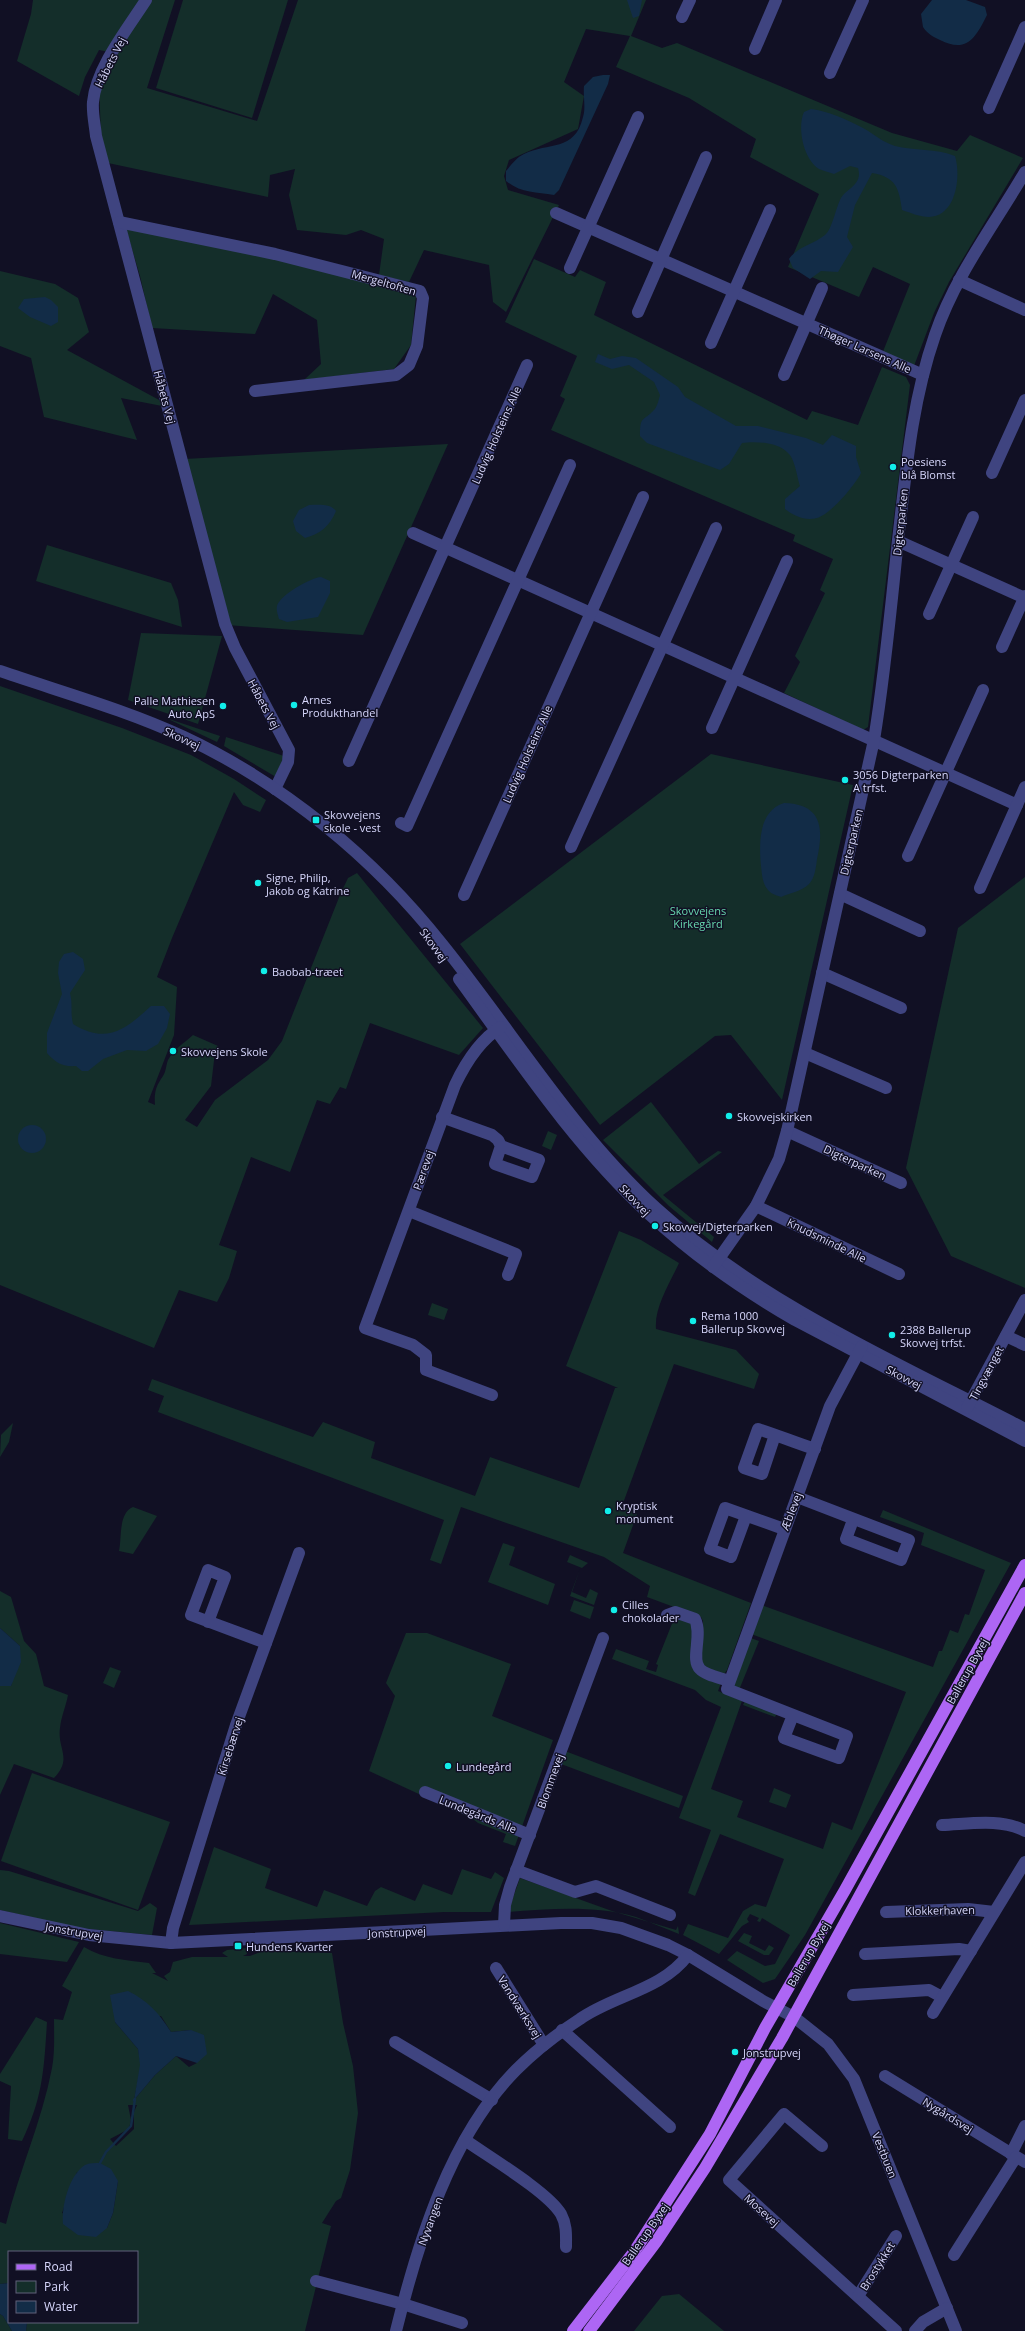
<svg xmlns="http://www.w3.org/2000/svg" width="1025" height="2331" viewBox="0 0 1025 2331" font-family="'Open Sans',sans-serif">
<style>
.green{fill:#142e2a;fill-rule:evenodd}
.water{fill:#122c47}
.lines{fill:none;stroke-linecap:round;stroke-linejoin:round}
.stream{stroke:#122c47;stroke-width:2.5}
.minor{stroke:#3f4480;stroke-width:12}
.major{stroke:#ad66f4;stroke-width:12}
.poi-dot{fill:#11eee9;stroke:#111024;stroke-width:1.5}
.labels{text-anchor:middle;dominant-baseline:central;stroke-width:3;stroke-linejoin:round;paint-order:stroke}
.street-label{font-size:11px;fill:#d7d7fc;stroke:#111024}
.poi-label{font-size:11px;fill:#d7d7fc;stroke:#111024;text-anchor:start}
.park-label{font-size:11px;fill:#67d7ae;stroke:#111024}
</style>
<rect width="100%" height="100%" fill="#111024"/>
<g class="green">
<polygon points="33,0 143,0 109,52 99,50 85,77 79,96 17,61 31,14"/>
<polygon points="147,0 175,0 147,88 257,121 298,0 646,0 631,36 662,48 677,43 892,133 957,151 970,135 1023,158 949,282 934,313 914,366 882,354 910,284 873,267 859,297 788,267 819,194 750,157 756,139 689,98 616,67 630,36 586,29 564,82 584,96 578,129 509,160 504,176 508,190 559,205 506,312 493,302 489,265 424,250 409,282 379,275 384,239 361,230 346,235 297,230 289,195 295,169 270,175 268,197 108,163 101,137 99,82"/>
<polygon points="183,0 288,0 252,118 156,88"/>
<polygon points="126,229 267,257 416,295 411,345 394,369 304,380 321,364 317,320 273,294 255,334 152,328 140,276"/>
<polygon points="534,259 575,277 580,270 606,282 594,315 807,420 812,411 858,425 882,367 906,377 910,385 868,727 863,730 784,693 800,662 795,656 825,593 820,590 833,559 793,541 795,535 551,430 565,399 560,396 577,356 505,322"/>
<polygon points="0,271 55,284 78,298 89,332 67,350 161,401 162,406 121,398 137,440 44,417 31,358 0,346"/>
<polygon points="448,444 363,635 227,625 185,459"/>
<polygon points="47,545 171,583 178,600 182,627 36,581"/>
<polygon points="141,633 222,636 198,724 128,700"/>
<path d="M0 686 122 728 191 755 234 779 266 800 260 812 243 805 234 792 172 938 157 977 177 987 174 1035 148 1102 155 1105C154 1092 156 1086 163 1076 166 1072 166 1065 168 1060 173 1050 184 1043 193 1035L218 1046 215 1052 211 1086 185 1120 197 1127 215 1100 268 1060 282 1041 340 895 348 878 357 873 483 1028 459 1055 370 1023 346 1089 340 1087 330 1104 317 1100 290 1172 251 1157 219 1245 237 1251 229 1278 217 1302 179 1290 154 1348 0 1285Z"/>
<polygon points="166,718 220,736 217,742"/>
<polygon points="226,737 284,756 276,777 224,746"/>
<polygon points="711,754 853,785 782,1100 731,1035 715,1036 600,1125 460,944"/>
<polygon points="1025,877 1025,1288 951,1256 906,1168 958,928"/>
<polygon points="651,1102 699,1164 718,1151 722,1152 663,1195 714,1237 712,1242 669,1206 603,1140"/>
<polygon points="548,1131 557,1135 551,1150 542,1146"/>
<path d="M619 1231 641 1240 679 1263C670 1283 654 1307 656 1329L736 1350 759 1374 754 1389 674 1364 622 1506 637 1514 623 1553 751 1603 727 1670 724 1674 703 1667 700 1662 703 1621 701 1617 647 1597 650 1586 604 1557 461 1507 441 1564 430 1560 444 1520 158 1412 164 1396 148 1390 152 1379 313 1437 323 1422 375 1442 371 1458 475 1496 490 1457 579 1488 615 1388H618L566 1366Z"/>
<polygon points="432,1303 448,1309 444,1320 428,1315"/>
<polygon points="13,1423 9,1442 0,1457 1,1435"/>
<path d="M133 1507 157 1516 133 1554 119 1551C122 1539 118 1513 133 1507Z"/>
<polygon points="883,1510 1011,1563 805,1935 775,1979 763,1983 727,1960 737,1951 765,1966 775,1964 790,1935 762,1918 760,1922 757,1921 759,1918 750,1914 747,1919 749,1922 742,1926 719,1954 683,1935 688,1924 728,1938 743,1911 755,1904 766,1907 784,1859 720,1834 695,1896 688,1893 711,1830 679,1818 721,1707 706,1700 695,1690 612,1659 616,1649 649,1661 646,1669 656,1672 658,1665 656,1664 675,1616 693,1623 692,1661 721,1683 718,1691 742,1701 711,1789 743,1801 737,1817 823,1849 832,1822 852,1830 906,1692 751,1634 761,1605 933,1667 939,1651 942,1651 950,1630 958,1633 965,1614 969,1615 985,1570 921,1545 924,1533 880,1517"/>
<polygon points="503,1543 515,1547 509,1565 555,1584 548,1605 488,1582"/>
<polygon points="570,1555 588,1563 582,1568 567,1562"/>
<polygon points="580,1569 572,1592 586,1598 590,1589 598,1593 594,1605 570,1596"/>
<path d="M0 1591 11 1597 24 1641 36 1654 44 1686 68 1695C66 1706 61 1717 60 1728 57 1749 73 1758 54 1778L14 1764 0 1795V1686H11L20 1646 0 1628Z"/>
<polygon points="574,1600 594,1607 590,1619 570,1611"/>
<polygon points="406,1633 427,1633 511,1664 492,1716 553,1740 515,1846 503,1842 506,1834 478,1823 473,1819 369,1771 395,1696 386,1683"/>
<polygon points="748,1637 759,1641 739,1690 733,1688"/>
<polygon points="110,1667 121,1671 114,1688 103,1683"/>
<polygon points="745,1701 777,1713 775,1717 743,1705"/>
<polygon points="565,1751 683,1796 679,1808 561,1764"/>
<polygon points="32,1773 170,1822 138,1910 1,1861"/>
<polygon points="774,1788 791,1795 786,1808 769,1802"/>
<polygon points="214,1847 271,1869 265,1888 317,1907 324,1890 367,1906 375,1891 381,1887 415,1901 423,1884 452,1895 462,1869 491,1879 495,1872 504,1878 491,1912 444,1912 189,1925"/>
<polygon points="0,1870 9,1871 138,1911 150,1903 157,1908 152,1935 79,1928 0,1910"/>
<path d="M520 1878 612 1911 676 1930 678 1926 679 1934C664 1928 650 1922 636 1917 594 1905 551 1909 508 1912Z"/>
<polygon points="0,1923 79,1942 67,1962 0,1954"/>
<polygon points="744,1933 752,1936 749,1943 765,1951 769,1945 774,1948 769,1955 764,1955 738,1941"/>
<path d="M84 1947C104 1959 126 1960 149 1963L156 1973H152L168 1981 164 1976 170 1972 173 1962 192 1957H228L222 1953 227 1950 246 1948 247 1954 243 1956H250L263 1951 332 1953 343 2023 353 2066 358 2113 350 2170 341 2198 336 2201 322 2223 331 2226 305 2331H26L27 2322H137V2252H9V2283L0 2284V2222L6 2224C19 2171 42 2121 52 2068 55 2052 54 2035 54 2019L63 2020 72 1992 62 1986ZM161 2016 171 2032 191 2030 197 2063 189 2067 176 2056 155 2075 134 2100 141 2065 138 2049 115 2022ZM128 2105H137L134 2112V2129L116 2146 110 2139 129 2129 131 2120ZM77 2172 118 2181 113 2213 107 2228 62 2213Z"/>
<path d="M36 2017 47 2022C44 2069 43 2097 22 2141L8 2139 11 2086 0 2081V2074Z"/>
<polygon points="679,2294 724,2331 634,2331 662,2296"/>
<polygon points="0,2314 3,2316 12,2331 0,2331"/>
</g>
<g class="water">
<polygon points="627,0 642,0 639,16 633,18"/>
<path d="M932 0H966L985 7 987 15C976 37 967 54 940 40 933 37 927 33 923 27L921 14Z"/>
<path d="M603 75H610L608 84 559 190 554 195C536 192 520 193 506 181V171C511 165 517 157 524 154 548 142 575 152 583 117 586 108 583 96 584 86L593 77Z"/>
<path d="M811 109C828 111 848 120 863 128 874 134 882 142 895 146 914 151 936 148 955 156 961 175 957 216 929 217 920 217 911 213 902 210 899 188 896 177 872 173L855 205 847 237 853 247 838 272 821 271 810 279 793 268 789 259C797 247 814 244 825 235 832 230 836 207 841 198 847 188 863 185 858 168L850 166 834 174C829 172 823 171 819 169 803 159 797 127 804 112Z"/>
<polygon points="45,297 51,300 58,307 58,322 51,326 30,317 18,308 24,299"/>
<path d="M598 354 610 359 622 356 636 358 678 387 685 397 736 426H758L806 438 823 445 832 435 856 446V457L861 473C855 485 831 514 817 518 805 521 794 516 785 509V499L800 486C797 477 795 459 788 453 778 442 755 441 742 443L729 464 720 470 647 443 640 436C640 415 643 422 654 410 657 407 659 399 660 395L654 382 629 365 612 369 595 362Z"/>
<path d="M309 505C318 505 330 503 336 511 330 526 320 534 305 538L296 531 293 521 299 510Z"/>
<path d="M321 577 330 581V593L318 617 287 622 279 619C278 615 276 610 277 606 280 595 310 578 321 577Z"/>
<path d="M784 803C822 804 824 828 817 859 816 867 815 878 809 884 802 891 790 893 781 897 776 895 771 894 768 890 762 883 762 874 761 866 759 844 758 811 784 803Z"/>
<path d="M73 952 83 959 85 970 70 993C73 1005 70 1011 73 1024 107 1045 126 1029 151 1006H164L170 1014 167 1028 158 1044 146 1051 127 1050 103 1059 88 1071H82L76 1066C62 1067 56 1063 47 1053V1033L62 994 58 973 59 962 64 954Z"/>
<circle cx="32" cy="1139" r="14"/>
<polygon points="0,1628 20,1646 21,1662 11,1686 0,1686"/>
<path d="M128 1991C148 2001 159 2013 171 2032L191 2030 204 2035 207 2054 197 2063 176 2056 155 2075 134 2100 140 2065 138 2049 115 2022 110 1995Z"/>
<path d="M100 2163 111 2169 118 2181 113 2213 107 2228 96 2237 78 2235 63 2224C61 2207 69 2175 85 2165 89 2163 95 2163 100 2163Z"/>
<polygon points="9,2283 9,2322 27,2322 26,2331 12,2331 3,2316 0,2314 0,2284"/>
</g>
<g class="lines">
<polyline class="stream" points="100,2163 106,2152 131,2126 135,2099 134,2100"/>
<g class="minor">
<path d="M146 0C128 28 96 68 93 102 92 113 95 125 96 136L225 624 235 648 289 750 288 762 275 789"/>
<polyline points="682,17 690,0"/>
<polyline points="755,49 776,0"/>
<polyline points="830,73 863,0"/>
<polyline points="989,108 1025,27"/>
<polyline points="556,213 923,375"/>
<polyline points="119,222 275,254 420,291 423,298 417,346 409,365 396,375 255,391"/>
<polyline points="570,268 638,117"/>
<polyline points="959,280 1025,310"/>
<polyline points="638,312 706,157"/>
<polyline points="711,343 770,210"/>
<polyline points="784,375 822,288"/>
<polyline points="992,473 1025,400"/>
<polyline points="413,533 1017,805"/>
<polyline points="898,541 1025,598"/>
<polyline points="929,614 973,517"/>
<polyline points="1002,647 1025,596"/>
<path d="M0 671C61 692 126 710 184 737 284 784 374 858 442 944 513 1032 572 1131 656 1208 761 1304 900 1364 1025 1429"/>
<polyline points="712,728 787,561"/>
<polyline points="349,761 527,365"/>
<polyline points="401,823 407,826 570,465"/>
<polyline points="571,847 716,528"/>
<polyline points="908,856 983,690"/>
<polyline points="980,888 1025,787"/>
<polyline points="840,894 920,931"/>
<polyline points="464,895 643,497"/>
<polyline points="822,973 901,1008"/>
<path d="M459 979C518 1060 575 1146 649 1214 693 1255 743 1290 795 1320L1025 1441"/>
<polyline points="805,1053 886,1088"/>
<polyline points="442,1117 492,1135 498,1140 501,1146 539,1160 532,1177 495,1164 501,1146"/>
<polyline points="787,1131 901,1183"/>
<polyline points="756,1206 899,1274"/>
<polyline points="409,1211 516,1254 508,1275"/>
<path d="M713 1267 756 1206 779 1159 787 1131 874 740C885 673 891 607 898 540 906 471 912 401 935 335 955 276 994 225 1025 172"/>
<polyline points="1006,1336 1025,1345"/>
<path d="M492 1395 426 1370V1355L413 1345 365 1328 455 1085C465 1064 481 1039 501 1027"/>
<polyline points="967,1408 1025,1300"/>
<path d="M775 1435 762 1474 744 1468 758 1429C777 1435 796 1443 815 1449"/>
<polyline points="797,1497 909,1540 901,1560 846,1539 853,1520"/>
<polyline points="746,1516 731,1557 710,1549 725,1508 784,1529"/>
<path d="M667 1615 675 1612 695 1619C703 1636 690 1659 700 1669 705 1675 721 1678 729 1681"/>
<polyline points="208,1622 225,1577 208,1570 191,1615 199,1618 266,1643"/>
<polyline points="793,1715 784,1738 839,1758 847,1736 727,1689 830,1406 862,1346"/>
<polyline points="425,1792 530,1835"/>
<path d="M942 1825C969 1824 1001 1818 1025 1831"/>
<polyline points="516,1870 575,1892 596,1886 670,1915"/>
<polyline points="886,1912 968,1909 994,1912"/>
<polyline points="0,1916 89,1935 171,1943 561,1923 592,1923 621,1928 668,1945 688,1955 763,2001 794,2017 828,2044 854,2079 956,2331"/>
<polyline points="504,1925 505,1905 510,1887 603,1638"/>
<polyline points="171,1943 173,1928 236,1725 299,1553"/>
<polyline points="865,1954 959,1949 971,1951"/>
<polyline points="496,1968 544,2045"/>
<polyline points="853,1995 929,1990 942,1997"/>
<polyline points="933,2013 1025,1862"/>
<polyline points="562,2030 670,2127"/>
<polyline points="395,2042 492,2100"/>
<polyline points="885,2076 1025,2162"/>
<path d="M465 2140C489 2157 548 2192 561 2214 567 2225 566 2236 566 2247"/>
<polyline points="822,2146 784,2114 729,2180 896,2331"/>
<polyline points="1011,2154 1025,2126"/>
<polyline points="954,2255 1016,2157"/>
<polyline points="316,2281 403,2304 462,2323"/>
<polyline points="858,2296 896,2236"/>
<path d="M396 2331C418 2242 450 2137 516 2070 535 2051 557 2034 580 2019 614 1995 662 1990 688 1955"/>
<polyline points="915,2331 923,2322 947,2308"/>
</g>
<g class="major">
<polyline points="573,2331 634,2252 710,2134 765,2028 845,1890 1025,1565"/>
<polyline points="589,2331 656,2242 705,2168 782,2038 1025,1593"/>
</g>
</g>
<g class="poi-dot">
<circle cx="893" cy="467" r="4"/>
<circle cx="294" cy="705" r="4"/>
<circle cx="223" cy="706" r="4"/>
<circle cx="845" cy="780" r="4"/>
<rect x="312" y="816" width="8" height="8" rx="2"/>
<circle cx="258" cy="883" r="4"/>
<circle cx="264" cy="971" r="4"/>
<circle cx="173" cy="1051" r="4"/>
<circle cx="729" cy="1116" r="4"/>
<circle cx="655" cy="1226" r="4"/>
<circle cx="693" cy="1321" r="4"/>
<circle cx="892" cy="1335" r="4"/>
<circle cx="608" cy="1511" r="4"/>
<circle cx="614" cy="1610" r="4"/>
<circle cx="448" cy="1766" r="4"/>
<rect x="234" y="1942" width="8" height="8" rx="2"/>
<circle cx="735" cy="2052" r="4"/>
</g>
<g class="labels">
<g class="street-label">
<text transform="translate(110 62) rotate(-63)">Håbets Vej</text>
<text transform="translate(384 282) rotate(16)">Mergeltoften</text>
<text transform="translate(865 349) rotate(24)">Thøger Larsens Alle</text>
<text transform="translate(165 397) rotate(75)">Håbets Vej</text>
<text transform="translate(496 435) rotate(-66)">Ludvig Holsteins Alle</text>
<text transform="translate(900 522) rotate(-84)">Digterparken</text>
<text transform="translate(264 704) rotate(62)">Håbets Vej</text>
<text transform="translate(182 738) rotate(25)">Skovvej</text>
<text transform="translate(527 754) rotate(-66)">Ludvig Holsteins Alle</text>
<text transform="translate(851 842) rotate(-77)">Digterparken</text>
<text transform="translate(434 945) rotate(54)">Skovvej</text>
<text transform="translate(855 1162) rotate(25)">Digterparken</text>
<text transform="translate(423 1170) rotate(-70)">Pærevej</text>
<text transform="translate(635 1200) rotate(46)">Skovvej</text>
<text transform="translate(827 1240) rotate(26)">Knudsminde Alle</text>
<text transform="translate(986 1373) rotate(-62)">Tingvænget</text>
<text transform="translate(904 1377) rotate(28)">Skovvej</text>
<text transform="translate(791 1511) rotate(-69)">Æblevej</text>
<text transform="translate(967 1671) rotate(-61)">Ballerup Byvej</text>
<text transform="translate(230 1746) rotate(-72)">Kirsebærvej</text>
<text transform="translate(550 1781) rotate(-70)">Blommevej</text>
<text transform="translate(478 1814) rotate(22)">Lundegårds Alle</text>
<text transform="translate(940 1910) rotate(-1)">Klokkerhaven</text>
<text transform="translate(74 1931) rotate(10)">Jonstrupvej</text>
<text transform="translate(397 1932) rotate(-3)">Jonstrupvej</text>
<text transform="translate(808 1954) rotate(-60)">Ballerup Byvej</text>
<text transform="translate(520 2007) rotate(58)">Vandværksvej</text>
<text transform="translate(948 2115) rotate(32)">Nygårdsvej</text>
<text transform="translate(885 2155) rotate(68)">Vestbuen</text>
<text transform="translate(762 2210) rotate(42)">Mosevej</text>
<text transform="translate(430 2221) rotate(-70)">Nyvangen</text>
<text transform="translate(645 2234) rotate(-55)">Ballerup Byvej</text>
<text transform="translate(877 2266) rotate(-58)">Brostykket</text>
</g>
<g class="poi-label">
<text x="901" y="461">Poesiens<tspan x="901" dy="13">blå Blomst</tspan></text>
<text x="302" y="699">Arnes<tspan x="302" dy="13">Produkthandel</tspan></text>
<text x="215" y="700" text-anchor="end">Palle Mathiesen<tspan x="215" dy="13">Auto ApS</tspan></text>
<text x="853" y="774">3056 Digterparken<tspan x="853" dy="13">A trfst.</tspan></text>
<text x="324" y="814">Skovvejens<tspan x="324" dy="13">skole - vest</tspan></text>
<text x="266" y="877">Signe, Philip,<tspan x="266" dy="13">Jakob og Katrine</tspan></text>
<text x="272" y="971">Baobab-træet</text>
<text x="181" y="1051">Skovvejens Skole</text>
<text x="737" y="1116">Skovvejskirken</text>
<text x="663" y="1226">Skovvej/Digterparken</text>
<text x="701" y="1315">Rema 1000<tspan x="701" dy="13">Ballerup Skovvej</tspan></text>
<text x="900" y="1329">2388 Ballerup<tspan x="900" dy="13">Skovvej trfst.</tspan></text>
<text x="616" y="1505">Kryptisk<tspan x="616" dy="13">monument</tspan></text>
<text x="622" y="1604">Cilles<tspan x="622" dy="13">chokolader</tspan></text>
<text x="456" y="1766">Lundegård</text>
<text x="246" y="1946">Hundens Kvarter</text>
<text x="743" y="2052">Jonstrupvej</text>
</g>
<g class="park-label">
<text x="698" y="910">Skovvejens<tspan x="698" dy="13">Kirkegård</tspan></text>
</g>
</g>
<rect x="8" y="2251" width="130" height="72" fill="#111024" stroke="#60607a"/>
<rect x="16" y="2264" width="20" height="6" fill="#ad66f4" stroke="#60607a"/>
<text x="44" y="2271" font-size="12" fill="#d7d7fc">Road</text>
<rect x="16" y="2281" width="20" height="12" fill="#142e2a" stroke="#60607a"/>
<text x="44" y="2291" font-size="12" fill="#d7d7fc">Park</text>
<rect x="16" y="2301" width="20" height="12" fill="#122c47" stroke="#60607a"/>
<text x="44" y="2311" font-size="12" fill="#d7d7fc">Water</text>
</svg>
